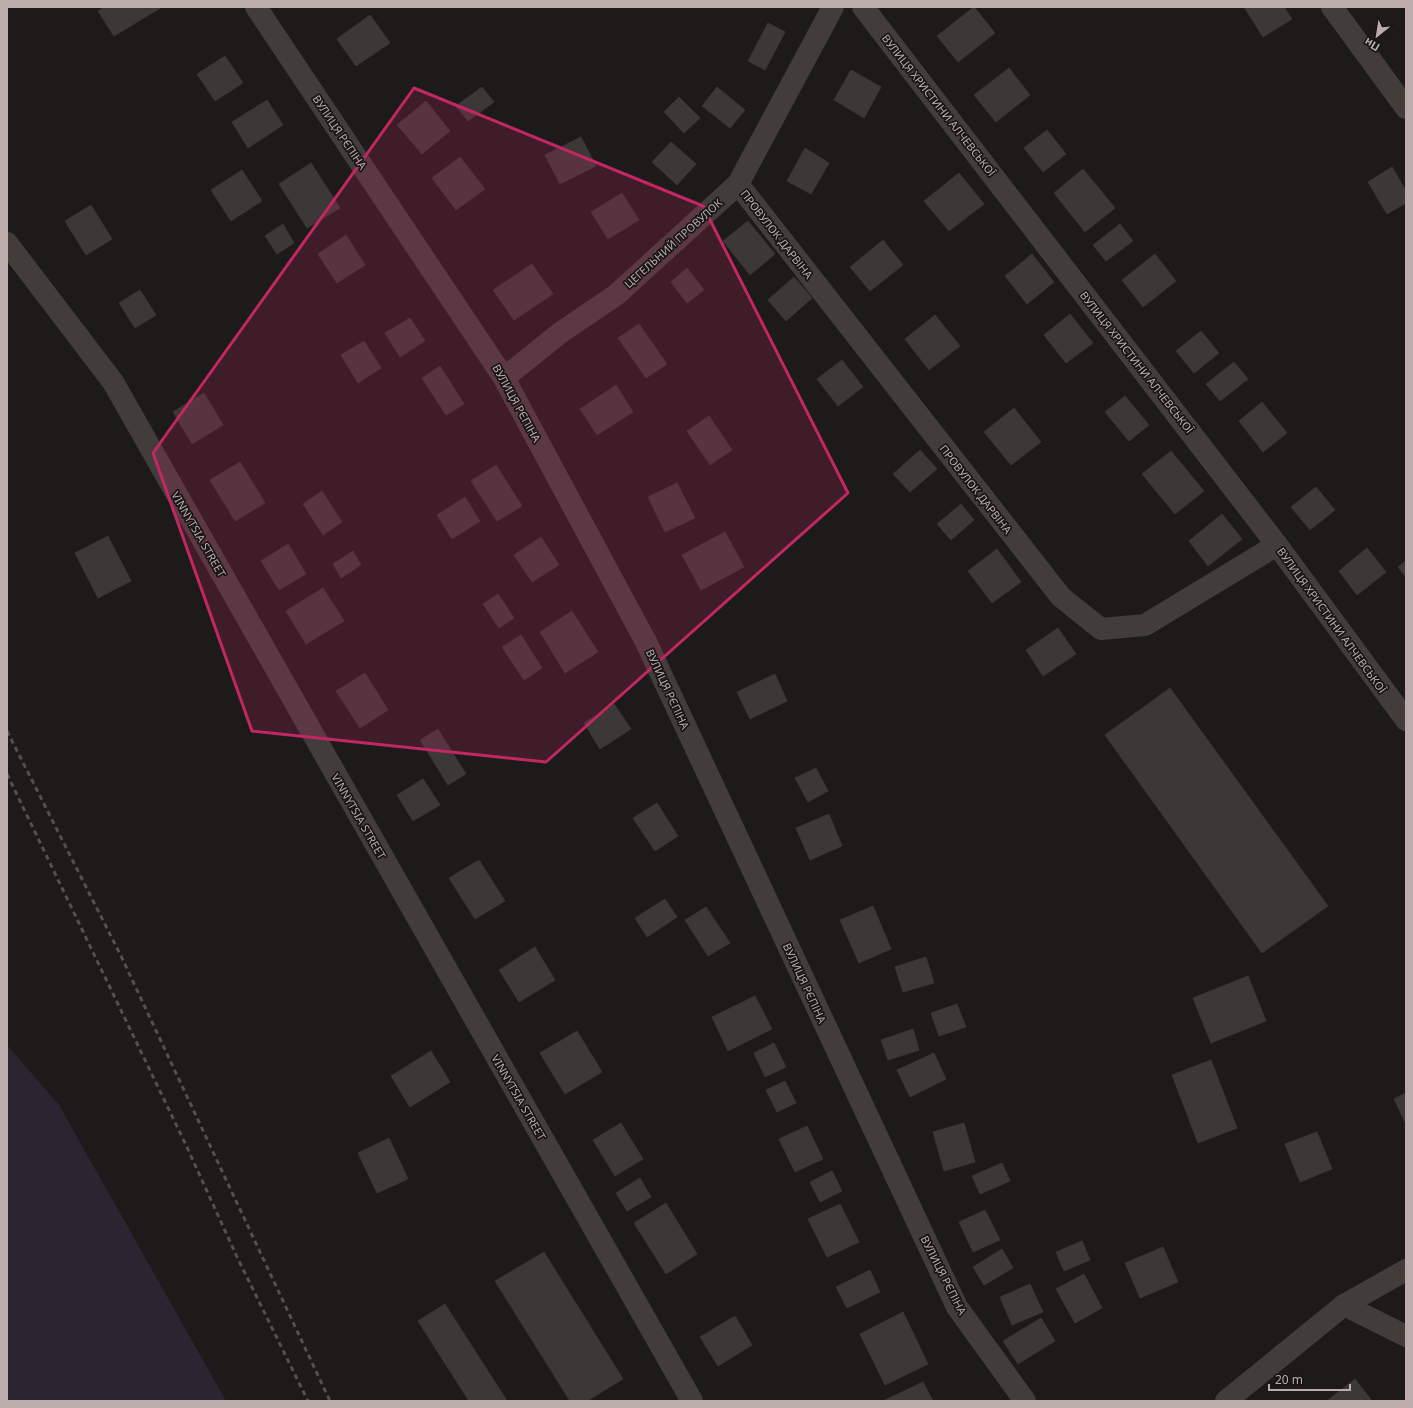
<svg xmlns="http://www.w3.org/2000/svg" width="1413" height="1408" viewBox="0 0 1413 1408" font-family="'Noto Sans',sans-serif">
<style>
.green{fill:#292531}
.building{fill:#3c3837;stroke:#393534}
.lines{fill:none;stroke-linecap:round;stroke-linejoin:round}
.minor{stroke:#423c3b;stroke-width:22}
.tertiary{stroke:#423c3b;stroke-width:22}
.rail{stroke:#574e4e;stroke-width:3;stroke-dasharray:5 4;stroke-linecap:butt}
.marked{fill:#c22763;fill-opacity:0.2;stroke:#c22763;stroke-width:3;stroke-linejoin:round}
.labels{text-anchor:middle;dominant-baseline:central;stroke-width:3.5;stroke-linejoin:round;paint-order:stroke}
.street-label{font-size:11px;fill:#bdacac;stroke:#181615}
</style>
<rect width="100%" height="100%" fill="#1d1b1a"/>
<polygon class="green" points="7,1045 59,1105 226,1401 7,1401"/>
<g class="building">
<polygon points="104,7 162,7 114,36 98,11"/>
<polygon points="974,7 995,33 958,62 937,36"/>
<polygon points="1244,7 1284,7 1292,19 1263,37"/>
<polygon points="370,15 390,43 356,66 337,39"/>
<polygon points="768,23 785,32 765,70 748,61"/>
<polygon points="225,56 243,83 215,101 197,74"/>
<polygon points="1009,68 1030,95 996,122 974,95"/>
<polygon points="851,70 881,87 864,118 834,100"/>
<polygon points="482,87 494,102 468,121 456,106"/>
<polygon points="717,87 745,110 730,128 702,106"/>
<polygon points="679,97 700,118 684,133 664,112"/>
<polygon points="267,100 283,125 248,148 232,122"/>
<polygon points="426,101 450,131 422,154 397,125"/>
<polygon points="1047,130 1066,154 1043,172 1024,148"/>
<polygon points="581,137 596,166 560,184 545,155"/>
<polygon points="671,142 696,164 677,185 652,162"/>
<polygon points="805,148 829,163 811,194 787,181"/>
<polygon points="460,157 485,189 456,210 432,178"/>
<polygon points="311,163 340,208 307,228 279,184"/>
<polygon points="1392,167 1406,191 1406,203 1387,214 1368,182"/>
<polygon points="1083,169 1115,208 1085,232 1054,193"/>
<polygon points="242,170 262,201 231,221 211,190"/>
<polygon points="959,173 984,204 949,231 924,201"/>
<polygon points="622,193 639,220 608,239 591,212"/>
<polygon points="91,205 112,239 86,255 65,221"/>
<polygon points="748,221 775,254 750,275 723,241"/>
<polygon points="283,224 294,243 277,254 265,236"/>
<polygon points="1120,224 1133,241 1106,261 1093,245"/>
<polygon points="346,235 365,265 337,283 318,254"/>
<polygon points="883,240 903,265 870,291 850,267"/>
<polygon points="1032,254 1054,282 1027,304 1005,276"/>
<polygon points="1155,254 1176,281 1143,307 1122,280"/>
<polygon points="532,264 553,294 514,320 493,290"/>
<polygon points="687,268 704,290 687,303 671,282"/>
<polygon points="794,277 812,298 786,321 768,300"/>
<polygon points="140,290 156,315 135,328 119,303"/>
<polygon points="1070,314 1093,343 1066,363 1044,335"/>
<polygon points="935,315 960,346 929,370 905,339"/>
<polygon points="410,318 425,341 400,357 385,333"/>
<polygon points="639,324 667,364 646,378 618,338"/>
<polygon points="1201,331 1219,353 1194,373 1176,351"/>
<polygon points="364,341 381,368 358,383 341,355"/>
<polygon points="842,360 863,387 838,406 817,379"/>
<polygon points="1234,362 1248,379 1220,401 1206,384"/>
<polygon points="440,366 464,404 446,415 422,378"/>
<polygon points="616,385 633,412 597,435 580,409"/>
<polygon points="204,393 223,425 192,444 173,412"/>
<polygon points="1125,396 1149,425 1129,441 1105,412"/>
<polygon points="1262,402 1287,433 1263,452 1239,421"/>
<polygon points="1014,408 1041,442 1011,465 984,432"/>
<polygon points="709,416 732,450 710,465 687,431"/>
<polygon points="920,450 937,469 910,492 893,474"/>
<polygon points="1171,451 1204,491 1175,514 1142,474"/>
<polygon points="240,462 265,503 235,521 210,480"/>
<polygon points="496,465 522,506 497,521 471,481"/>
<polygon points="677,483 695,518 665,532 648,497"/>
<polygon points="1316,487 1335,510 1310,530 1291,507"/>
<polygon points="322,491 342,522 323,535 303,504"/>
<polygon points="465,497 480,521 452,539 437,515"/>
<polygon points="961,504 974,520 951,540 937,524"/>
<polygon points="1222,514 1242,539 1208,566 1189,541"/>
<polygon points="725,532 744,567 701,590 682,555"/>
<polygon points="108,536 131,581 98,598 75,553"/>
<polygon points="541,537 559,565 532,582 514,555"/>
<polygon points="288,544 306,574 279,590 261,561"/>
<polygon points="1367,548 1386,572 1357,595 1339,571"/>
<polygon points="997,549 1021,582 992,603 968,571"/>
<polygon points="353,551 361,565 341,578 333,564"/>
<polygon points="1406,561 1406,577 1398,567"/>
<polygon points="323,588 344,621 306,644 286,611"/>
<polygon points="498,594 514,618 499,628 483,604"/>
<polygon points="572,611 598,652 565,673 540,632"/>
<polygon points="1058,628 1076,654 1043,676 1026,650"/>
<polygon points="521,635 542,668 524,680 502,647"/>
<polygon points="365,673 388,710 360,728 336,691"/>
<polygon points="775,674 787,701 750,719 737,692"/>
<polygon points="1170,688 1328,906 1262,953 1105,735"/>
<polygon points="614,704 631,729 600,749 584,723"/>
<polygon points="438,729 466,774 448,785 420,740"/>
<polygon points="816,768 828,791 808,802 795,778"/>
<polygon points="423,779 440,805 413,821 397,795"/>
<polygon points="657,803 678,836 655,851 633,818"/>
<polygon points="829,814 842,846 810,860 796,828"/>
<polygon points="479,860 505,901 475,919 449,878"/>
<polygon points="665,899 677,917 647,937 635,918"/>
<polygon points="873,906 891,949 859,963 840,920"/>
<polygon points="706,907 730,943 708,956 685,920"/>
<polygon points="535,947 555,980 519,1002 499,970"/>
<polygon points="926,957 934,983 903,992 895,967"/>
<polygon points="1248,976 1266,1021 1211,1043 1193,998"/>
<polygon points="755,996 772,1029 728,1051 712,1017"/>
<polygon points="957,1004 966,1027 939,1036 931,1013"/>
<polygon points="913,1029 919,1050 888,1060 881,1040"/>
<polygon points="577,1031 602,1072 565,1094 540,1053"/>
<polygon points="774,1043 786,1067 765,1077 754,1053"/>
<polygon points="431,1051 450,1082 410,1107 391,1076"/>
<polygon points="934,1053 946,1079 910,1097 897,1070"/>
<polygon points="1211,1060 1237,1128 1198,1143 1172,1075"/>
<polygon points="785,1081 796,1103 777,1112 766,1090"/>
<polygon points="1406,1093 1406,1124 1394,1099"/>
<polygon points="621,1123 643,1159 615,1176 593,1140"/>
<polygon points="964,1123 975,1162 944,1171 933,1132"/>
<polygon points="807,1126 823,1159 795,1172 779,1139"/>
<polygon points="1317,1132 1332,1169 1300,1182 1285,1144"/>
<polygon points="389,1138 408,1179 377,1193 358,1153"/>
<polygon points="1002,1163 1010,1181 980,1194 972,1176"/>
<polygon points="832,1171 842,1191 820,1202 810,1182"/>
<polygon points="640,1178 651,1197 627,1211 616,1193"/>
<polygon points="666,1203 697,1254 666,1274 634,1223"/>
<polygon points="840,1204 859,1242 827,1257 808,1219"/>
<polygon points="985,1210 1000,1240 973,1252 959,1222"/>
<polygon points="1082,1241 1090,1260 1064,1271 1056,1252"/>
<polygon points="1163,1247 1178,1282 1140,1298 1125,1263"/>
<polygon points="1002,1249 1013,1268 984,1285 973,1267"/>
<polygon points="544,1252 623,1379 587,1401 570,1401 495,1281"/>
<polygon points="870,1270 880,1292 847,1308 836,1287"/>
<polygon points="1084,1274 1102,1308 1075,1323 1056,1289"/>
<polygon points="1030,1284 1043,1312 1012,1325 1000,1297"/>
<polygon points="445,1304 507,1401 469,1401 418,1321"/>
<polygon points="903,1312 928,1364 885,1385 860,1334"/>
<polygon points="735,1316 752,1345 718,1366 700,1337"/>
<polygon points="1041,1318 1055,1341 1018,1364 1003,1341"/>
<polygon points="1355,1379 1372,1401 1327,1401"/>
<polygon points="923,1382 933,1401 883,1401"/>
</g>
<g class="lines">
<g class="minor">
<polyline points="256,7 504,378 646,642 957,1307 1025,1401"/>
<polyline points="863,7 1277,545 1406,720"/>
<polyline points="1332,7 1406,108"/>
<polyline points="738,184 1061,597 1101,629 1145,625 1277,545"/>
<polyline points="504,378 560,333 616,295 738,184 833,7"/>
<polyline points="1344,1305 1406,1336"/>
</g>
<g class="tertiary">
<polyline points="7,243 113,382 692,1401"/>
<polyline points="1226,1401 1344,1305 1406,1270"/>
</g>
<g class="rail">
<polyline points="7,731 121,956 330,1401"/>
<polyline points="7,774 185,1143 237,1257 308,1401"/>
</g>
</g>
<path class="marked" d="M414 88 703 206 848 493 546 762 252 731 153 453Z"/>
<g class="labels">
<g class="street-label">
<text transform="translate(939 105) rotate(52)">ВУЛИЦЯ ХРИСТИНИ АЛЧЕВСЬКОЇ</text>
<text transform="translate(340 132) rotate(56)">ВУЛИЦЯ РЄПІНА</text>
<text transform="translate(777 234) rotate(52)">ПРОВУЛОК ДАРВІНА</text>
<text transform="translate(673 243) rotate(-42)">ЦЕГЕЛЬНИЙ ПРОВУЛОК</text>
<text transform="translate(1137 362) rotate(52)">ВУЛИЦЯ ХРИСТИНИ АЛЧЕВСЬКОЇ</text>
<text transform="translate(517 403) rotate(61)">ВУЛИЦЯ РЄПІНА</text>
<text transform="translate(976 489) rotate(52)">ПРОВУЛОК ДАРВІНА</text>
<text transform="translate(199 534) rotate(60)">VINNYTSIA STREET</text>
<text transform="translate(1332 620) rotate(54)">ВУЛИЦЯ ХРИСТИНИ АЛЧЕВСЬКОЇ</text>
<text transform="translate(668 689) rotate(65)">ВУЛИЦЯ РЄПІНА</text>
<text transform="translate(359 816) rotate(60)">VINNYTSIA STREET</text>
<text transform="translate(805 983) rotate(65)">ВУЛИЦЯ РЄПІНА</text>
<text transform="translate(519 1097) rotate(60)">VINNYTSIA STREET</text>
<text transform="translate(944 1275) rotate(63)">ВУЛИЦЯ РЄПІНА</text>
</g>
</g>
<rect width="1413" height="1408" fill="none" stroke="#bdacac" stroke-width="16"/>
<g transform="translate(1377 36) rotate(210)" stroke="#181615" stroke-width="3" paint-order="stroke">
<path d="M0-3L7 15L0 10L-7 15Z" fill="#bdacac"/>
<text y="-6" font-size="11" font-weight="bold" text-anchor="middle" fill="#bdacac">Пн</text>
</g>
<path d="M1269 1384v6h81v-6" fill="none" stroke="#bdacac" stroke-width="2"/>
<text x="1275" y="1384" font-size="12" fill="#bdacac" stroke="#181615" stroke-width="3" paint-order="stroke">20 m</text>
</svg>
